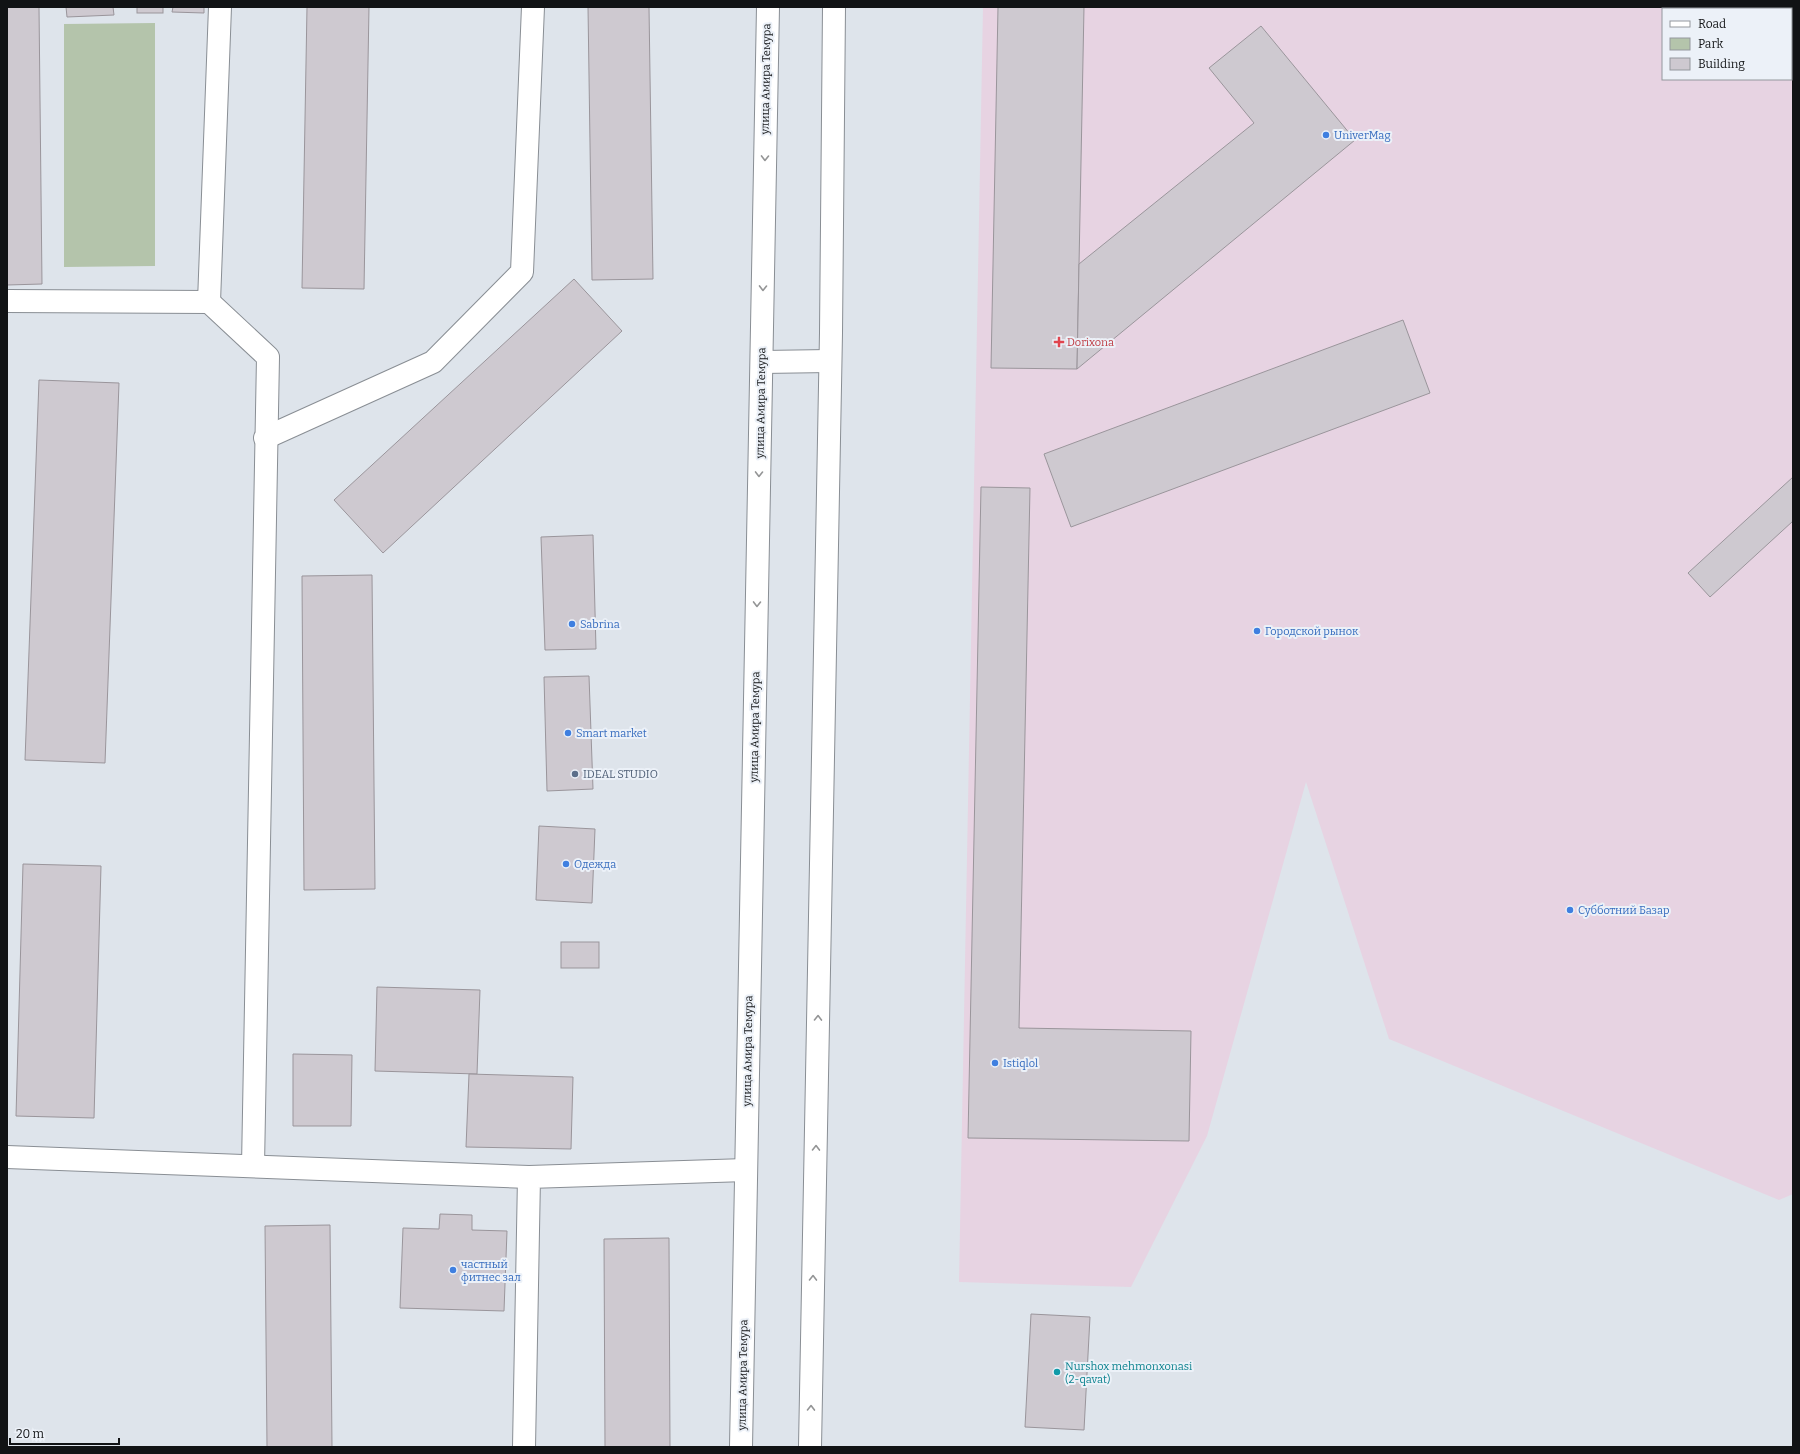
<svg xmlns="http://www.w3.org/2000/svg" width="1800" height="1454" viewBox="0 0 1800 1454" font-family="Bitter,serif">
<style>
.commercial{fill:#e7d3e2;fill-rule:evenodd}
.green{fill:#b4c4ab}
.building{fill:#cec9d0;stroke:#9a959b}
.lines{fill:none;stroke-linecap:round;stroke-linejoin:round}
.minor-casing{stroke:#898e94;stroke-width:24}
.major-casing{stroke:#898e94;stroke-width:24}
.minor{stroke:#fff;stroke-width:22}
.major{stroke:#fff;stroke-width:22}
.oneway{stroke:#949596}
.shop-dot{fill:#3f7fe0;stroke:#ecf1f8;stroke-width:1.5}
.health-dot{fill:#e0444e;stroke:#ecf1f8;stroke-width:1.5}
.service-dot{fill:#5c6f8a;stroke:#ecf1f8;stroke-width:1.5}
.culture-dot{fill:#0f9aa8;stroke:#ecf1f8;stroke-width:1.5}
.labels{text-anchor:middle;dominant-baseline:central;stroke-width:4;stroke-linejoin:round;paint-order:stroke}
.street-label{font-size:11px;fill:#111315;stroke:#ecf1f8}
.shop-label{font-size:11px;fill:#366cbe;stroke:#ecf1f8;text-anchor:start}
.health-label{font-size:11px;fill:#be3a42;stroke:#ecf1f8;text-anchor:start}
.service-label{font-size:11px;fill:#4e5e75;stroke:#ecf1f8;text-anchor:start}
.culture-label{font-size:11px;fill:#0d838f;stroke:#ecf1f8;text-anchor:start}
</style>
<rect width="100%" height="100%" fill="#dee4eb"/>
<path class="commercial" d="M983 7H1793V520L1791 522 1793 525V1194L1779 1200 1389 1039 1306 782 1207 1136 1131 1287 959 1282ZM1663 9H1791V79H1663Z"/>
<polygon class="green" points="155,23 155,266 64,267 64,24"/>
<g class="building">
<polygon points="7,7 39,7 42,284 7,285"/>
<polygon points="66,7 113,7 114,15 67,17"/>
<rect x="137" y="7" width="26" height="6"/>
<polygon points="173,7 204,7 204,13 172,12"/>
<polygon points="307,7 369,7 364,289 302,288"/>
<polygon points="588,7 649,7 653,279 592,280"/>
<polygon points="998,7 1084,7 1077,369 991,368"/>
<polygon points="1261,26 1355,140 1077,369 1079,264 1254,123 1209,68"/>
<polygon points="574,279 622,331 383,553 334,500"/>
<polygon points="1403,320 1430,393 1071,527 1044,454"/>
<polygon points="39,380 119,383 105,763 25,760"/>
<polygon points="1793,477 1793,521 1710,597 1688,573"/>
<polygon points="981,487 1030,488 1019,1028 1191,1031 1189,1141 968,1138"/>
<polygon points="593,535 596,649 545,650 541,537"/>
<polygon points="372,575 375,889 304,890 302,576"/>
<polygon points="589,676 593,789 547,791 544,677"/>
<polygon points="539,826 595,829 592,903 536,900"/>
<polygon points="23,864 101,866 94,1118 16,1116"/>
<rect x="561" y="942" width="38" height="26"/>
<polygon points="377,987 480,990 477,1074 375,1071"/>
<polygon points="293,1054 352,1055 351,1126 293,1126"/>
<polygon points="469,1074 573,1077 571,1149 466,1147"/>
<polygon points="440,1214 472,1215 472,1230 507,1231 504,1311 400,1308 403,1228 439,1229"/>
<polygon points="330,1225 332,1447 267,1447 265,1226"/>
<polygon points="669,1238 670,1447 605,1447 604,1239"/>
<polygon points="1031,1314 1090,1317 1084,1430 1025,1427"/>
</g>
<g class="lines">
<defs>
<g id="minor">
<polyline points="7,301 209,302 220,7"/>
<polyline points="209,302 268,357 253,1166"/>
<polyline points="265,438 433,362 522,272 533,7"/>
<polyline points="7,1157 529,1177"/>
<polyline points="524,1447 529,1177 746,1170"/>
</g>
<g id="major">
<polyline points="762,362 830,361"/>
<polyline points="741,1447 768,7"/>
<polyline points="810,1447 831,333 834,7"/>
</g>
</defs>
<use href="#minor" class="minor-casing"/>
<use href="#major" class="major-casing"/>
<use href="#minor" class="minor"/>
<use href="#major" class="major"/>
</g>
<defs><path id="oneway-chevron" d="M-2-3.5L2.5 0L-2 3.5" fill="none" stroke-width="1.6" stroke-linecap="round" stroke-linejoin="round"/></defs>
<g class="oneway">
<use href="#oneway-chevron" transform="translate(765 158) rotate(91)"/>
<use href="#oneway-chevron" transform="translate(763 288) rotate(91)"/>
<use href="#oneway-chevron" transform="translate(759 474) rotate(91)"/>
<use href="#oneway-chevron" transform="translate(757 604) rotate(91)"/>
<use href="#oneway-chevron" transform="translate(818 1018) rotate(-89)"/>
<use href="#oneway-chevron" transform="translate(816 1148) rotate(-89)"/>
<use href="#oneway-chevron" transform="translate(813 1278) rotate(-89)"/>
<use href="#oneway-chevron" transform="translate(811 1408) rotate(-89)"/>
</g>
<g class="shop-dot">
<circle cx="1326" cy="135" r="4"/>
<circle cx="572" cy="624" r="4"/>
<circle cx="1257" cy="631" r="4"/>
<circle cx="568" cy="733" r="4"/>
<circle cx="566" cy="864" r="4"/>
<circle cx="1570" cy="910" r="4"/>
<circle cx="995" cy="1063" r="4"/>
<circle cx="453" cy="1270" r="4"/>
</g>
<path class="health-dot" d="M1057 336h4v4h4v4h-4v4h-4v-4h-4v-4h4z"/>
<circle class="service-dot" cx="575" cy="774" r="4"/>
<circle class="culture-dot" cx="1057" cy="1372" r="4"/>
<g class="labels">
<g class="street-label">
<text transform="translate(766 79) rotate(-89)">улица Амира Темура</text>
<text transform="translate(761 403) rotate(-89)">улица Амира Темура</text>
<text transform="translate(755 727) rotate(-89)">улица Амира Темура</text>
<text transform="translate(748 1051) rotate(-89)">улица Амира Темура</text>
<text transform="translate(743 1375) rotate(-89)">улица Амира Темура</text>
</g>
<g class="shop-label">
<text x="1334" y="135">UniverMag</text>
<text x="580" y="624">Sabrina</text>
<text x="1265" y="631">Городской рынок</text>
<text x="576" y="733">Smart market</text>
<text x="574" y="864">Одежда</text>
<text x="1578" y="910">Субботний Базар</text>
<text x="1003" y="1063">Istiqlol</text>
<text x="461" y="1264">частный<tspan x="461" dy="13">фитнес зал</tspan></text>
</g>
<g class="health-label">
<text x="1067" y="342">Dorixona</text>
</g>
<g class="service-label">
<text x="583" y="774">IDEAL STUDIO</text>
</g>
<g class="culture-label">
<text x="1065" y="1366">Nurshox mehmonxonasi<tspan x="1065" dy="13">(2-qavat)</tspan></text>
</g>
</g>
<rect width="1800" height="1454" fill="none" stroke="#111315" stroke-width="16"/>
<rect x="1662" y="8" width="130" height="72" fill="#ecf1f8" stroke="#94989d"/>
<rect x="1670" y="21" width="20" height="6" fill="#ffffff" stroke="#94989d"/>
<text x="1698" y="28" font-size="12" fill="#111315">Road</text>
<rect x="1670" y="38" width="20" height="12" fill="#b4c4ab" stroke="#94989d"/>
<text x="1698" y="48" font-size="12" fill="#111315">Park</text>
<rect x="1670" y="58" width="20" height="12" fill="#cec9d0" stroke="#94989d"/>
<text x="1698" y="68" font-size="12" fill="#111315">Building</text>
<path d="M10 1438v6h109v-6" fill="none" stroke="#111315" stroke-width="2"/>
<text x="16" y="1438" font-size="12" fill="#111315" stroke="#ecf1f8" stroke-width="3" paint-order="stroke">20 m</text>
</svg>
